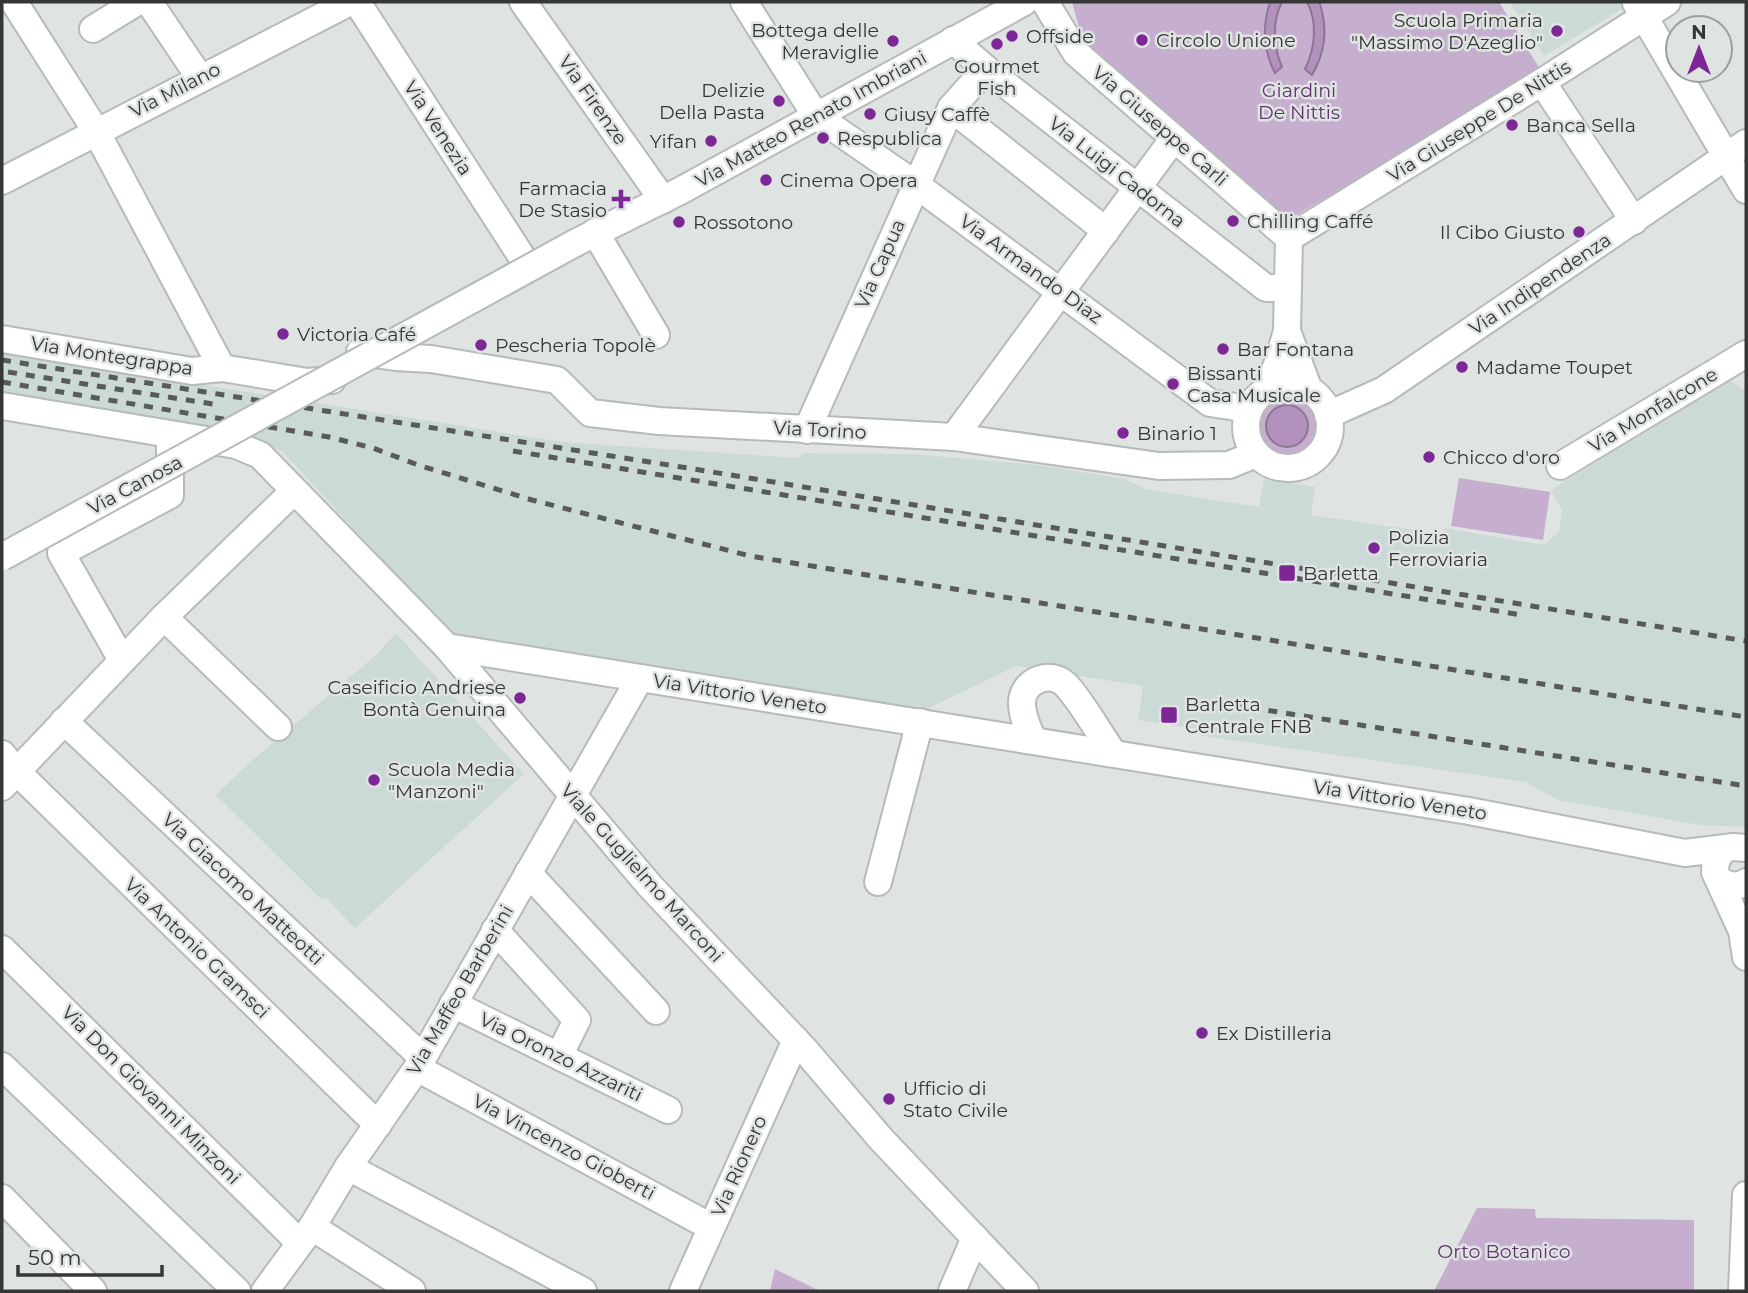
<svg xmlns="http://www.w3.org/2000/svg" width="1748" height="1293" viewBox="0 0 1748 1293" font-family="Montserrat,sans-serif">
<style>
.built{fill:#cbd9d7}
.green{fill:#c5aece;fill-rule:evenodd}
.water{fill:#b291bd;stroke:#8c7694;stroke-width:2}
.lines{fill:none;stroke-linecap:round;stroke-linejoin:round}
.minor-casing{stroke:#b6baba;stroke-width:30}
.minor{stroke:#fff;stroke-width:26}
.rail{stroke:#595b5a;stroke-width:5;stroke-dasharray:9 9;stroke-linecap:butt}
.minor-bridge-casing{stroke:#b6baba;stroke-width:30;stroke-linecap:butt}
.minor-bridge{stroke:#fff;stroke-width:26}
.poi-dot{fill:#7c2795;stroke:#dfe4e3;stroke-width:2.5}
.labels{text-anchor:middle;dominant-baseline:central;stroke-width:5;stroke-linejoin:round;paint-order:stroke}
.poi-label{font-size:19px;fill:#353636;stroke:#dfe4e3;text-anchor:start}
.street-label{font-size:19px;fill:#353636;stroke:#dfe4e3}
.park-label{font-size:19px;fill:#61366f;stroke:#dfe4e3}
</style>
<rect width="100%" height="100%" fill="#dfe4e3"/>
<g class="built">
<polygon points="1510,2 1622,2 1625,7 1544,56"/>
<polygon points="2,353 562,442 798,458 804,453 912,454 1038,465 1125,479 1145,489 1259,507 1264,479 1315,487 1311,515 1442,534 1444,528 1544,545 1559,532 1562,510 1551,490 1729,380 1746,391 1746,827 1700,825 1558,800 1526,782 1203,736 1198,729 1138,720 1143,686 1016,666 925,710 680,676 452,635 282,451 240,434 2,397"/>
<polygon points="396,633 524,774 355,928 325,897 322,900 216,795 248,764 377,654"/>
</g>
<g class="green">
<polygon points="1072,2 1499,2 1541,71 1288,220 1085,50"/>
<path d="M1284 397C1331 400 1323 460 1282 454 1273 453 1265 447 1261 438 1251 419 1266 402 1284 397ZM1280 406 1301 410C1327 444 1268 466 1267 423 1267 414 1272 411 1280 406Z"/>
<polygon points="1459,478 1550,492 1543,540 1451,526"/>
<polygon points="1477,1208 1535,1209 1536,1218 1694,1220 1694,1291 1434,1291"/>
<polygon points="775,1269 820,1291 770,1291"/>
</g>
<g class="water">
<path d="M1270 2H1282C1272 21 1273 47 1282 67L1275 73C1263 50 1262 27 1270 2Z"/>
<path d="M1307 2H1318L1320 4C1328 29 1325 53 1312 75L1305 69C1315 49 1318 22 1307 2Z"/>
<circle cx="1287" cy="426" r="21"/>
</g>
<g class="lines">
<defs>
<g id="minor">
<polyline points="14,2 96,131 222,368"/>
<polyline points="149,2 200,78"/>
<polyline points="357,2 520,254"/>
<polyline points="523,2 663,200"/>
<polyline points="744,2 816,116 915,184 1210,403 1249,409"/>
<polyline points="1045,2 1076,53 1289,238"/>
<polyline points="1636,3 1746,190"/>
<polyline points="93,29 137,2"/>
<polyline points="953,40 986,69 1266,288 1288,288"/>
<polyline points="1542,82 1634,221"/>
<polyline points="951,108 1106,231"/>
<polyline points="2,181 350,2"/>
<polyline points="595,232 656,335"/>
<polyline points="1289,238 1542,82 1667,2"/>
<polyline points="577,242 680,191 1024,2"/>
<polyline points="1287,331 1309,390"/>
<polyline points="2,339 192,371 222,368 307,382 332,380"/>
<polyline points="360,352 395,357 431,359 557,380 590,413 659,421 954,437 1159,466 1229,465 1256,454"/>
<circle cx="1288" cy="426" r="42"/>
<polyline points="1266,390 1277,365 1287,331 1289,238"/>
<polyline points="2,406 236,445 260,455 447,647 650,886 805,1050 881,1139 1025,1291"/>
<polyline points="1328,415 1384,390 1746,143"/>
<polyline points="807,430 951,108 986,69"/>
<polyline points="954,437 1174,138"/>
<polyline points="1560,466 1746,354"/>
<polyline points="164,617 278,727"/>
<polyline points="447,647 1469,811 1685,853 1733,847 1746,848"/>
<polyline points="122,660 61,553 170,495 170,446"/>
<polyline points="64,721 422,1057"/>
<path d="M1033 740C1028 729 1022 716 1022 703 1022 681 1050 669 1066 685 1082 702 1099 733 1113 753"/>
<polyline points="2,754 15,770 378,1125"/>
<polyline points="2,787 164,617 293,492"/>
<path d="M1725 849C1717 856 1715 862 1715 872L1742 931 1746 957"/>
<polyline points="528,873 656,1011"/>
<path d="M1719 880C1729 886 1737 888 1746 882"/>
<polyline points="878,882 920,722"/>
<polyline points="495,930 577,1020 559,1056"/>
<polyline points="2,949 299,1242"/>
<polyline points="453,1004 668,1110"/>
<polyline points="2,1066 237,1291"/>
<polyline points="417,1068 711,1227"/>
<polyline points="348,1167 583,1291"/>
<polyline points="2,1198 93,1291"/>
<polyline points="312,1227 412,1291"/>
<polyline points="265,1291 312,1227 348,1167 417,1068 640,678"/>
<polyline points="683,1291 796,1040"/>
<polyline points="952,1291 975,1238"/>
<polyline points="1742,1291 1746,1195"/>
</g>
</defs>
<use href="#minor" class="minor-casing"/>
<use href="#minor" class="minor"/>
<g class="rail">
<polyline points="2,360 694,469 1746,641"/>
<polyline points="8,372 219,405"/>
<polyline points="2,382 329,437 373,448 418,465 532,500 750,556 1746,717"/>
<polyline points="513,451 1522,615"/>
<polyline points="1215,702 1746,786"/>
</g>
<defs>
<polyline id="minor-bridge" points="2,557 577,242"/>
</defs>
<use href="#minor-bridge" class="minor-bridge-casing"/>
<use href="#minor-bridge" class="minor-bridge"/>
</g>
<g class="poi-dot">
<circle cx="1557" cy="31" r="7"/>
<circle cx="1012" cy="36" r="7"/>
<circle cx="1142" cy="40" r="7"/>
<circle cx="893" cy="41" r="7"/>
<circle cx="997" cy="44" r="7"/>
<circle cx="779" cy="101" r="7"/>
<circle cx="870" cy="114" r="7"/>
<circle cx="1512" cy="125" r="7"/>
<circle cx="823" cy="138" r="7"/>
<circle cx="711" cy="141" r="7"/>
<circle cx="766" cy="180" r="7"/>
<path d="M617.5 188.5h7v7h7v7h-7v7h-7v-7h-7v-7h7z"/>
<circle cx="1233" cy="221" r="7"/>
<circle cx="679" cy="222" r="7"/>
<circle cx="1579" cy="232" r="7"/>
<circle cx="283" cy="334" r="7"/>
<circle cx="481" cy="345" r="7"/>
<circle cx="1223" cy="349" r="7"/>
<circle cx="1462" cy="367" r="7"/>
<circle cx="1173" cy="384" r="7"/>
<circle cx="1123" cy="433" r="7"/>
<circle cx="1429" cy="457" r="7"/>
<circle cx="1374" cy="548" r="7"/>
<rect x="1278" y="564" width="18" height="18" rx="3.5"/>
<circle cx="520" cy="698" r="7"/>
<rect x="1160" y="706" width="18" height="18" rx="3.5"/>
<circle cx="374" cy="780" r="7"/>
<circle cx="1202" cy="1033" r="7"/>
<circle cx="889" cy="1099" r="7"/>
</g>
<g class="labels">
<g class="poi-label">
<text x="1543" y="20" text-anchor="end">Scuola Primaria<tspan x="1543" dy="22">"Massimo D'Azeglio"</tspan></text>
<text x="879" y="30" text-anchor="end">Bottega delle<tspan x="879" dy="22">Meraviglie</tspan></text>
<text x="1026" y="36">Offside</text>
<text x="1156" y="40">Circolo Unione</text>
<text x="997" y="66" text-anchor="middle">Gourmet<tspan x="997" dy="22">Fish</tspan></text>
<text x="765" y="90" text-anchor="end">Delizie<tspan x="765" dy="22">Della Pasta</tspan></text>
<text x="884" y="114">Giusy Caffè</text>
<text x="1526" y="125">Banca Sella</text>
<text x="837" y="138">Respublica</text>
<text x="697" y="141" text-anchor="end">Yifan</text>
<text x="780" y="180">Cinema Opera</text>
<text x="607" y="188" text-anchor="end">Farmacia<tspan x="607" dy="22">De Stasio</tspan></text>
<text x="1247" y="221">Chilling Caffé</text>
<text x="693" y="222">Rossotono</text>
<text x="1565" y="232" text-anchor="end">Il Cibo Giusto</text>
<text x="297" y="334">Victoria Café</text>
<text x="495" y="345">Pescheria Topolè</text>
<text x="1237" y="349">Bar Fontana</text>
<text x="1476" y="367">Madame Toupet</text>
<text x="1187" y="373">Bissanti<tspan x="1187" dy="22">Casa Musicale</tspan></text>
<text x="1137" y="433">Binario 1</text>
<text x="1443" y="457">Chicco d'oro</text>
<text x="1388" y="537">Polizia<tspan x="1388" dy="22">Ferroviaria</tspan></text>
<text x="1303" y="573">Barletta</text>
<text x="506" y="687" text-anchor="end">Caseificio Andriese<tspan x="506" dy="22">Bontà Genuina</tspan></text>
<text x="1185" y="704">Barletta<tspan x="1185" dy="22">Centrale FNB</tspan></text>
<text x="388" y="769">Scuola Media<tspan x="388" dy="22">"Manzoni"</tspan></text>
<text x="1216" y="1033">Ex Distilleria</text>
<text x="903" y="1088">Ufficio di<tspan x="903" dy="22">Stato Civile</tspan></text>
</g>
<g class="street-label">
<text transform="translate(175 90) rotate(-27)">Via Milano</text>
<text transform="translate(593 100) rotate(55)">Via Firenze</text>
<text transform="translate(811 119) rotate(-29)">Via Matteo Renato Imbriani</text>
<text transform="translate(1479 121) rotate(-32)">Via Giuseppe De Nittis</text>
<text transform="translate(1160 126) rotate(41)">Via Giuseppe Carli</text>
<text transform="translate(438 128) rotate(57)">Via Venezia</text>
<text transform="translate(1117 172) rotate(38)">Via Luigi Cadorna</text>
<text transform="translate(880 264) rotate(-66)">Via Capua</text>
<text transform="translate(1031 269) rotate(36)">Via Armando Diaz</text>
<text transform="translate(1540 284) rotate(-34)">Via Indipendenza</text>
<text transform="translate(112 356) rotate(9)">Via Montegrappa</text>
<text transform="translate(1653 410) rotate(-31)">Via Monfalcone</text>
<text transform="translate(820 430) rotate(3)">Via Torino</text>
<text transform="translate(135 485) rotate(-28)">Via Canosa</text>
<text transform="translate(740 694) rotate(9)">Via Vittorio Veneto</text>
<text transform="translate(1400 800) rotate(9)">Via Vittorio Veneto</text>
<text transform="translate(642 873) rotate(48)">Viale Guglielmo Marconi</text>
<text transform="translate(243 889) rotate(43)">Via Giacomo Matteotti</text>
<text transform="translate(197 948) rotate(44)">Via Antonio Gramsci</text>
<text transform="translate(460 990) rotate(-60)">Via Maffeo Barberini</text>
<text transform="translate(561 1057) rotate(26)">Via Oronzo Azzariti</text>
<text transform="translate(151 1095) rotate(45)">Via Don Giovanni Minzoni</text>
<text transform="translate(564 1147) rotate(28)">Via Vincenzo Gioberti</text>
<text transform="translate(739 1166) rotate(-66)">Via Rionero</text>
</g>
<g class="park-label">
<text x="1299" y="90">Giardini<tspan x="1299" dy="22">De Nittis</tspan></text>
<text x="1504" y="1251">Orto Botanico</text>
</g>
</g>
<rect width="1748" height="1293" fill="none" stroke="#353636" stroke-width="7"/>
<g transform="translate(1699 49)"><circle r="33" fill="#dfe4e3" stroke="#9b9e9e" stroke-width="2"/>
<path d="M0-5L12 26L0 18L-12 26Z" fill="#7c2795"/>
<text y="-10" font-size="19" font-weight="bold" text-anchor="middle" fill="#353636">N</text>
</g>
<path d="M18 1265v10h144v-10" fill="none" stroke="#353636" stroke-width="3.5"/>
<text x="28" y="1265" font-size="21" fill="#353636" stroke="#dfe4e3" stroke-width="5" paint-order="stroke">50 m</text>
</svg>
